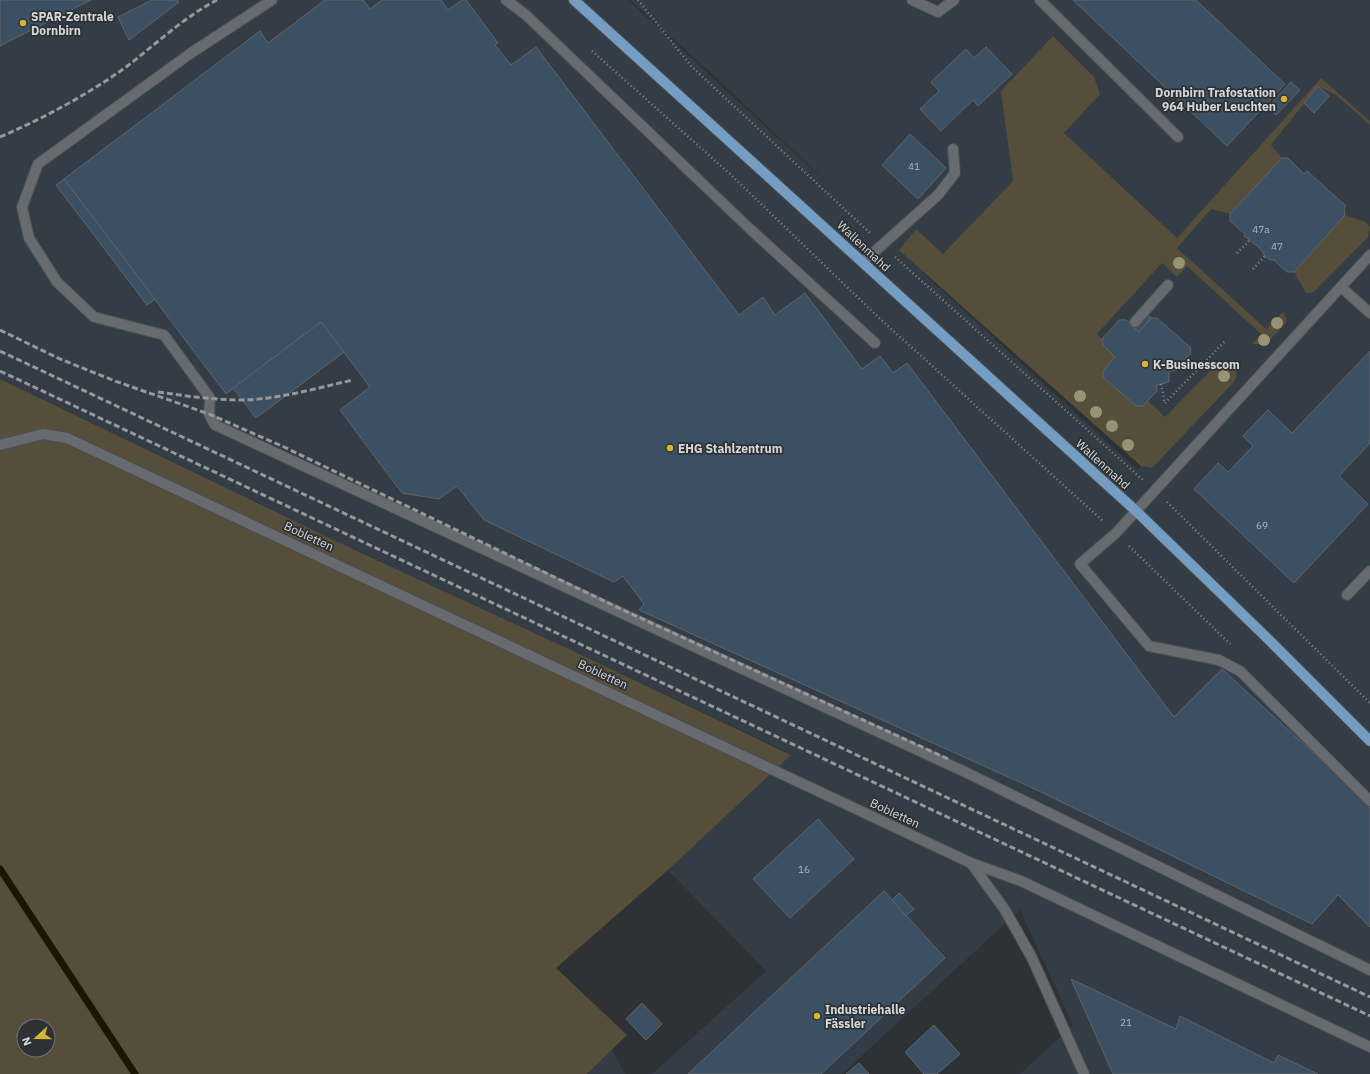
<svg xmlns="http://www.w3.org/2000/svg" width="1370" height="1074" viewBox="0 0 1370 1074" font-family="'IBM Plex Sans',sans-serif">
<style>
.built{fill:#343c45;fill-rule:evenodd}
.green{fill:#544e3a;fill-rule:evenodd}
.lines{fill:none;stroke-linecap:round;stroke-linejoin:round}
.stream{stroke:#1c1500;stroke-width:7}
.building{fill:#3c5064;stroke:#606468}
.lane-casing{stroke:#4b4f52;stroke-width:12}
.street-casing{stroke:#4b4f52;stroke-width:12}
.primary-casing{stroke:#4b4f52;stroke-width:12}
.path{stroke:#848789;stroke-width:2.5;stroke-dasharray:1 3;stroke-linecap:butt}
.lane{stroke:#676b6f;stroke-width:10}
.street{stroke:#676b6f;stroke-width:10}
.primary{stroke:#749dc4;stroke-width:10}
.rail{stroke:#96989b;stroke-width:3;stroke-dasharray:6 3;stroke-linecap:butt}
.tree{fill:#999376}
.poi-dot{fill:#d6b534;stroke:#2e3235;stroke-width:1.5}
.labels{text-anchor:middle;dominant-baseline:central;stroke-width:3.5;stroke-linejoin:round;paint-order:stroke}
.number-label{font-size:10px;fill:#afb5bc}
.poi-label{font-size:12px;font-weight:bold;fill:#d5d7d9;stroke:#2e3235;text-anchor:start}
.street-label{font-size:12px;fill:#d5d7d9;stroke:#2e3235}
</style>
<rect width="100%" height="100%" fill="#2e3235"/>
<g class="built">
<path d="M0 0H628L853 207 711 73 630 0H1370V1074H1020L1073 1025 1020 910 842 1074H652L766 971 668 870 791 754 569 649 357 551 0 379ZM922 271 1141 466 1138 470 922 272Z"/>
<polygon points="612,1050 625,1074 587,1074"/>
</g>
<g class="green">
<path d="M1053 36 1094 77 1100 94 1064 133 1177 238 1321 78 1370 121V125L1336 95 1318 86 1271 145 1282 158 1230 214 1211 209 1177 248 1266 329 1283 312 1287 319 1286 323 1266 344H1252L1261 334 1187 266 1177 277 1162 263 1097 334 1102 339 1103 345 1115 357 1103 371V377L1136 406H1143L1148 401 1165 417 1216 365 1226 362 1230 363C1237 368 1238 375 1234 382L1152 468 1141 466 899 250 916 229 943 254 1013 181 1001 91Z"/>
<polygon points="1345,215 1365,222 1370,227 1368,237 1314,292 1306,293 1294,272"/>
<path d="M0 379 357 551 569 649 791 755 668 870 556 968 627 1035 587 1074H0ZM24 1026H48V1050H24Z"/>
</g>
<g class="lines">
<polyline class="stream" points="0,869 135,1074"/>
</g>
<g class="building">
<polygon points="0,0 91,0 0,46"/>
<polygon points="152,0 177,0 179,2 129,40 118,17"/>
<polygon points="325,0 363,0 370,9 382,0 441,0 448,10 462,0 466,0 498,43 495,45 511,65 536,47 739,315 763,297 775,315 805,293 862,369 880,356 893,373 907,363 1174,717 1222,669 1370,805 1370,927 1338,895 1312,924 1039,791 639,610 644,604 623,576 614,582 484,520 457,486 439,499 402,493 340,410 370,387 321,322 226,394 64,179 260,31 268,43"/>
<polygon points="1073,0 1196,0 1285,84 1227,146"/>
<polygon points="986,47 1012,74 978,106 973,100 941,131 920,109 939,91 931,82 966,49 974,58"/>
<polygon points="1291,82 1300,90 1276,115 1268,107"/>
<polygon points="1318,86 1329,96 1314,113 1304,103"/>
<polygon points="910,134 946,168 918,199 882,165"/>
<polygon points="1282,158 1288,158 1304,174 1307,171 1346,206 1344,209 1345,215 1294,272 1287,272 1274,260 1270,260 1265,256 1260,248 1244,236 1245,234 1230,221 1230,214"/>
<polygon points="64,179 155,299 147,305 56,185"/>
<polygon points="1146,313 1151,318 1139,332 1134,327"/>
<polygon points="1151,318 1157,318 1190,347 1191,353 1175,371 1169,371 1169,382 1157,385 1157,391 1143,406 1136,406 1103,377 1103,371 1115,357 1103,345 1102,339 1119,320 1126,320 1139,332"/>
<polygon points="321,322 344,352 256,418 233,388"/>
<polygon points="1370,351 1370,443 1339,476 1368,504 1294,583 1194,489 1218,463 1228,472 1253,446 1243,436 1268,410 1292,433"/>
<polygon points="818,819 854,859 790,918 753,879"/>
<polygon points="884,891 945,958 821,1074 688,1074"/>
<polygon points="899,893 914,909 906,916 892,900"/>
<polygon points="1071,979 1176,1029 1180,1016 1274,1063 1278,1055 1318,1074 1113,1074"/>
<polygon points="642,1003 662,1024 646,1040 626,1019"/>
<polygon points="934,1025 960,1054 937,1074 924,1074 905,1052"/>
<polygon points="859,1063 869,1074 846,1074"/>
</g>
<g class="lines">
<defs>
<g id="lane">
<polyline points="272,0 191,53 38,164 22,207 29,238 57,282 94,317 164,335 210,398 209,414 215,425 963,771 1370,970"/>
<polyline points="506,0 526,15 750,229 875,343"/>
<polyline points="912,0 938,12 954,0"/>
<polyline points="1040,0 1178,137"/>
<polyline points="1370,255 1116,533 1080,564 1149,646 1219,660 1240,671 1370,801"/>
<polyline points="863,262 938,195 955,173 953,149"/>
<polyline points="1341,287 1370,313"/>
<polyline points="1135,322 1168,285"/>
<polyline points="1347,595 1370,571"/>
<polyline points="971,863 1021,881 1370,1047"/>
</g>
<polyline id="street" points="0,445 43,434 67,438 971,863 1005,910 1032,958 1084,1074"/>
<polyline id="primary" points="574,0 1136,511 1266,637 1370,741"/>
</defs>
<use href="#lane" class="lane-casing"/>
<use href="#street" class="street-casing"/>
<use href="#primary" class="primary-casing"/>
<g class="path">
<polyline points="638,0 692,67 870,233"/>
<polyline points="592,51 730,174 877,316 1103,521"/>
<polyline points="1237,253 1249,241"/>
<polyline points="895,257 1143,480"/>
<polyline points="1253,269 1265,256"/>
<polyline points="1161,384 1165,403"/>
<polyline points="1165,403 1226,340"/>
<polyline points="1167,502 1370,703"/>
<polyline points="1129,546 1230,644"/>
</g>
<use href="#lane" class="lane"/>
<use href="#street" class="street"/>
<use href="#primary" class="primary"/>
<g class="rail">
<path d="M0 137C44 118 87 95 126 67 155 45 184 17 217 0"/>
<polyline points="0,330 60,359 115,381 209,414 284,447 625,611 948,759"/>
<polyline points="0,351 1370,997"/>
<polyline points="0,371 1370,1016"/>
<path d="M158 392C186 396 214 400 243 400 280 399 317 388 353 380"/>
</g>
</g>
<g class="tree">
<circle cx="1179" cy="263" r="6"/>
<circle cx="1277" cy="323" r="6"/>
<circle cx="1264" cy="340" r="6"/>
<circle cx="1224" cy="376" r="6"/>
<circle cx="1080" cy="396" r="6"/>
<circle cx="1096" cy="412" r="6"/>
<circle cx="1112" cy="426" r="6"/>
<circle cx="1128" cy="445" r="6"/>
</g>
<g class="poi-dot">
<circle cx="23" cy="23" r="4"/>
<circle cx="1284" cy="99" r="4"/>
<circle cx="1145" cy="364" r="4"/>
<circle cx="670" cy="448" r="4"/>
<circle cx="817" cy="1016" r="4"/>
</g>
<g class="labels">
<g class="number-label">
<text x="914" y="166">41</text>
<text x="1261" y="229">47a</text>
<text x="1277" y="246">47</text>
<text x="1262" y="525">69</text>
<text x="804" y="869">16</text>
<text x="1126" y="1022">21</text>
</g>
<g class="poi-label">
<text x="31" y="16">SPAR-Zentrale<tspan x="31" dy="14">Dornbirn</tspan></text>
<text x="1276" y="92" text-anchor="end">Dornbirn Trafostation<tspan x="1276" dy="14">964 Huber Leuchten</tspan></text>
<text x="1153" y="364">K-Businesscom</text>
<text x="678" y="448">EHG Stahlzentrum</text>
<text x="825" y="1009">Industriehalle<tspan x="825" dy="14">Fässler</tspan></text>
</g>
<g class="street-label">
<text transform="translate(864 246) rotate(43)">Wallenmahd</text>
<text transform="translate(1103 464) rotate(42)">Wallenmahd</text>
<text transform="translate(309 536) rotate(25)">Bobletten</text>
<text transform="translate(603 674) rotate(25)">Bobletten</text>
<text transform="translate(895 813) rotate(25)">Bobletten</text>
</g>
</g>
<g transform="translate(36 1038) rotate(249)"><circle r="19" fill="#2e3235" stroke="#717477"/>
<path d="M0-3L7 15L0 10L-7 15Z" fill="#d6b534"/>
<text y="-6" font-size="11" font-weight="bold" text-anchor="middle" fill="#d5d7d9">N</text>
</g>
</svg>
